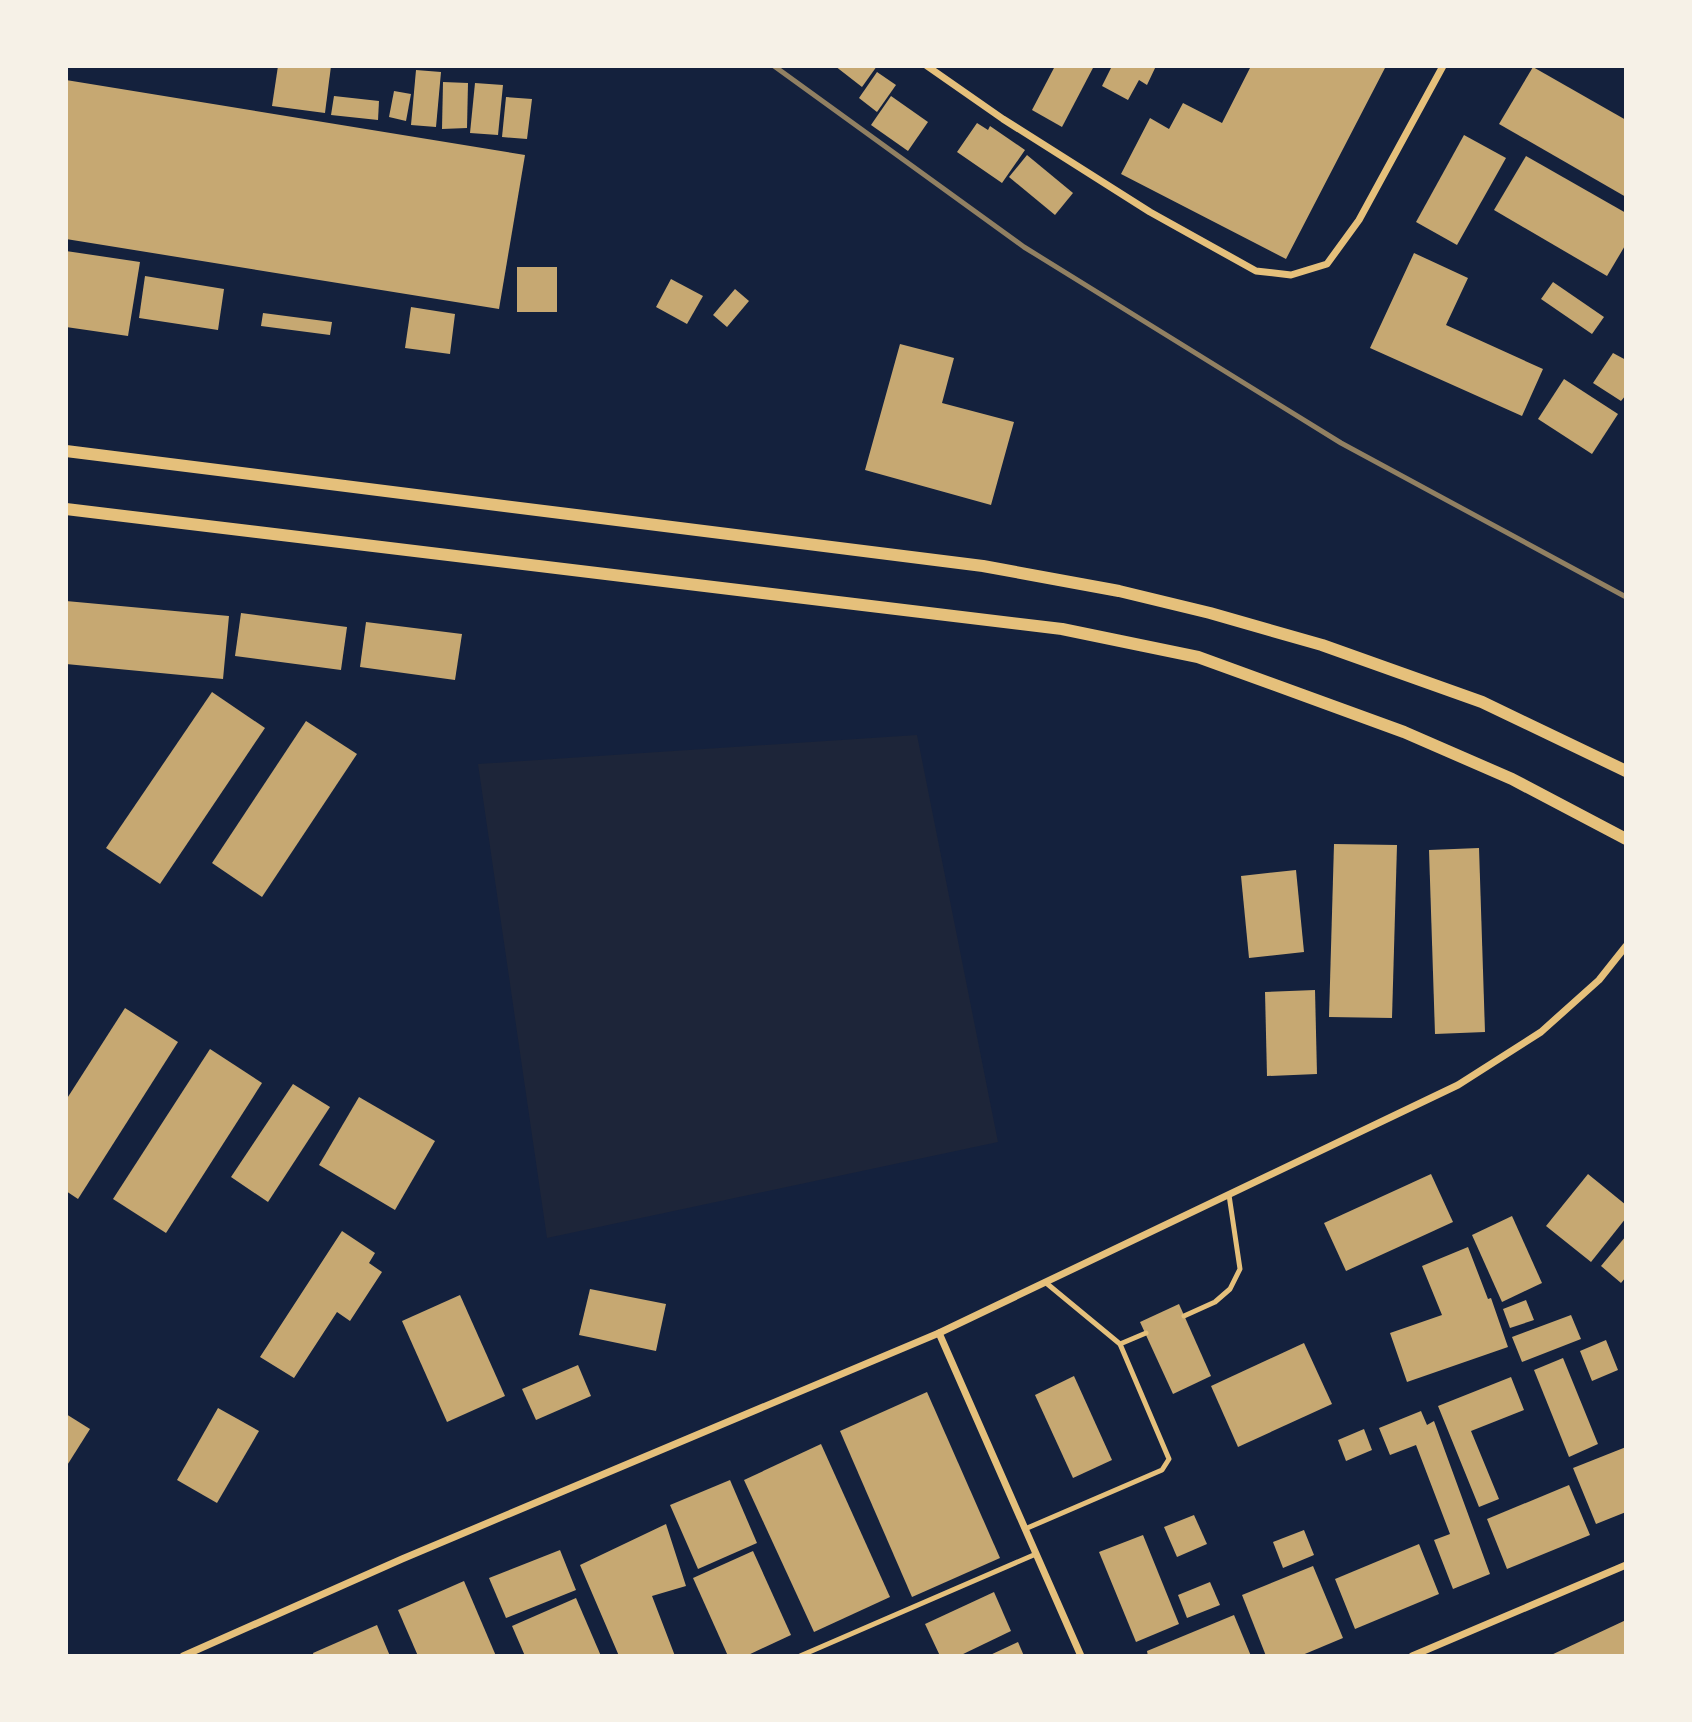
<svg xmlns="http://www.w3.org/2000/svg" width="1692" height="1722" viewBox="0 0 1692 1722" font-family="Commissioner,sans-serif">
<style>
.green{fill:#1d2539}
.building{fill:#c6a872}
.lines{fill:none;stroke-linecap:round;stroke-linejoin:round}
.service{stroke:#e5c07b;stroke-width:5}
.minor{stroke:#e5c07b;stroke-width:7}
.tertiary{stroke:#e5c07b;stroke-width:12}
.rail{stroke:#918062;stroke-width:5}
</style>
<rect width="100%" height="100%" fill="#14213d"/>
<polygon class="green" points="917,735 998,1142 547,1238 478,764"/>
<g class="building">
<polygon points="278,66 331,66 325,113 272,106"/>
<polygon points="835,66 877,66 862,87"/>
<polygon points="1055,66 1094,66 1062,127 1032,110"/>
<polygon points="1112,66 1156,66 1147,85 1139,80 1128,100 1102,86"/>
<polygon points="1251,66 1386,66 1286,259 1121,174 1150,118 1169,129 1183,103 1222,123"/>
<polygon points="1533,67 1626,120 1626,197 1499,124"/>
<polygon points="416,70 441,72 436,127 411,125"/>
<polygon points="877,72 896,85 877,112 859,98"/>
<polygon points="66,80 525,155 499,309 66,239"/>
<polygon points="443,82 468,83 467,128 442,129"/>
<polygon points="475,83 503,85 498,135 470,133"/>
<polygon points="394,91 411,94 406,121 389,117"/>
<polygon points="334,96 379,101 378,120 331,115"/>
<polygon points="891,96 928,122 908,151 871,125"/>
<polygon points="506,97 532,99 527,139 502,137"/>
<polygon points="977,123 988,130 990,126 1025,150 1002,183 957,152"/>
<polygon points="1464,135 1506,158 1457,245 1416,222"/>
<polygon points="1027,155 1073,193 1055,215 1009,177"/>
<polygon points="1526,156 1626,213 1626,244 1607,276 1494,210"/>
<polygon points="66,251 140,262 128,336 66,327"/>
<polygon points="1414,253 1468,278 1446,325 1543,369 1522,416 1370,348"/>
<rect x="517" y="267" width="40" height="45"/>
<polygon points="145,276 224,289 218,330 139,318"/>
<polygon points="671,279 703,296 687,324 656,307"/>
<polygon points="1553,282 1604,317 1592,334 1541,299"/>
<polygon points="735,289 749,301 727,327 713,315"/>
<polygon points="411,307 455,314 450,354 405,348"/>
<polygon points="263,313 332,322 330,335 261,326"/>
<polygon points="900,344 954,358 942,403 1014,422 991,505 865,470"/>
<polygon points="1613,353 1626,360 1626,395 1621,401 1593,383"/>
<polygon points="1564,379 1618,414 1592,454 1538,419"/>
<polygon points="66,601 229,616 223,679 66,664"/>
<polygon points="241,613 347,627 341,670 235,656"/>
<polygon points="366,622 462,634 455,680 360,667"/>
<polygon points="212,692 265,728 160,884 106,848"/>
<polygon points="306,721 357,754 262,897 212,863"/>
<polygon points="1334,844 1397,845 1392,1018 1329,1017"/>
<polygon points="1479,848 1485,1032 1435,1034 1429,850"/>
<polygon points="1296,870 1304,952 1249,958 1241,876"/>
<polygon points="1315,990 1317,1074 1267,1076 1265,992"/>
<polygon points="125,1008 178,1042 78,1199 66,1191 66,1100"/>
<polygon points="210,1049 262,1083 166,1233 113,1199"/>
<polygon points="293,1084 330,1107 268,1202 231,1177"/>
<polygon points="359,1097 435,1141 395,1210 319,1165"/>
<polygon points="1431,1174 1453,1222 1346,1271 1324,1223"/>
<polygon points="1588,1174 1626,1205 1626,1218 1591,1262 1546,1226"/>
<polygon points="1512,1216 1542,1283 1502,1302 1472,1235"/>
<polygon points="342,1231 375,1253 369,1263 382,1272 350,1321 337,1312 294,1378 260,1357"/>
<polygon points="1626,1236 1626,1277 1621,1283 1601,1266"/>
<polygon points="1468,1247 1488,1299 1491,1298 1508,1347 1407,1382 1390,1333 1442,1315 1422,1266"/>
<polygon points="590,1289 666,1304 656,1351 579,1335"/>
<polygon points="460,1295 505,1396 447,1422 402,1321"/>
<polygon points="1526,1300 1534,1320 1510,1328 1503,1309"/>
<polygon points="1179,1304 1211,1376 1173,1394 1140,1322"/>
<polygon points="1571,1315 1581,1339 1522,1362 1512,1337"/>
<polygon points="1606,1340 1618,1370 1592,1381 1580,1351"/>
<polygon points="1304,1343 1332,1404 1238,1447 1211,1386"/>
<polygon points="1563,1358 1598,1444 1569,1457 1534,1370"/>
<polygon points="578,1365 591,1396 536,1420 522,1389"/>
<polygon points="1074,1376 1112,1460 1073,1478 1035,1395"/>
<polygon points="1511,1377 1524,1410 1471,1431 1499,1499 1479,1507 1438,1406"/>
<polygon points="927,1392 1000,1558 912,1597 840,1431"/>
<polygon points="218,1408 259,1431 217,1503 177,1480"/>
<polygon points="1421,1411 1427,1425 1434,1421 1490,1574 1453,1589 1434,1540 1450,1534 1416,1445 1390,1455 1379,1428"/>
<polygon points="66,1414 90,1429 66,1467"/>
<polygon points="1364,1429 1372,1450 1346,1461 1338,1440"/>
<polygon points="821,1444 890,1597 814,1632 744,1480"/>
<polygon points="1626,1447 1626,1512 1596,1524 1573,1468"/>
<polygon points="730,1480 757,1543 698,1569 670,1505"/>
<polygon points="1569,1485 1590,1535 1507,1569 1487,1519"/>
<polygon points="1194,1515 1207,1544 1177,1557 1164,1527"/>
<polygon points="666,1524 686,1586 652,1596 675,1656 619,1656 580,1565"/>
<polygon points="1304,1530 1314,1555 1283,1568 1273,1542"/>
<polygon points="1143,1535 1179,1624 1136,1642 1099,1552"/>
<polygon points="1419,1544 1439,1594 1355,1629 1335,1579"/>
<polygon points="560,1550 576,1590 506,1618 489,1578"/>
<polygon points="753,1551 791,1635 746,1656 728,1656 693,1578"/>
<polygon points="1313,1566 1343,1638 1300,1656 1266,1656 1242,1595"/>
<polygon points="464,1581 496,1656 418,1656 398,1610"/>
<polygon points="1210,1582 1220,1605 1187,1618 1178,1595"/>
<polygon points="994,1592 1011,1631 959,1656 940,1656 925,1624"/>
<polygon points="576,1598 601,1656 525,1656 512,1626"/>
<polygon points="1234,1615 1251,1656 1148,1656 1147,1651"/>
<polygon points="1626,1620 1626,1656 1549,1656"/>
<polygon points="377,1625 390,1656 314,1656 313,1653"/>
<polygon points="1018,1642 1024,1656 988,1656"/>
</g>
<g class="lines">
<g class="service">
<polyline points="1184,1316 1215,1302 1230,1289 1240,1269 1229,1195"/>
<polyline points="1120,1344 1146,1333"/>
<polyline points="1025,1529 1162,1470 1169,1459 1120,1344 1045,1282"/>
<polyline points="800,1656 1036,1554"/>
</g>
<g class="minor">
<polyline points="927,66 1003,119 1150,212 1256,271 1291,275 1327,264 1359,220 1443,66"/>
<polyline points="939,1333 1081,1656"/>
<polyline points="183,1656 402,1559 939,1333 1458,1085 1541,1032 1599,980 1626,946"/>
<polyline points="1412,1656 1626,1565"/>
</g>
<g class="tertiary">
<polyline points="66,451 983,566 1119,591 1210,613 1322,645 1482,702 1626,771"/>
<polyline points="66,509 1062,629 1198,657 1404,732 1512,779 1626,839"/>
</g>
<polyline class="rail" points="774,66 1024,247 1341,443 1626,597"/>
</g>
<rect width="1692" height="1722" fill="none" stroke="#f6f1e7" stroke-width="136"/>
</svg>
